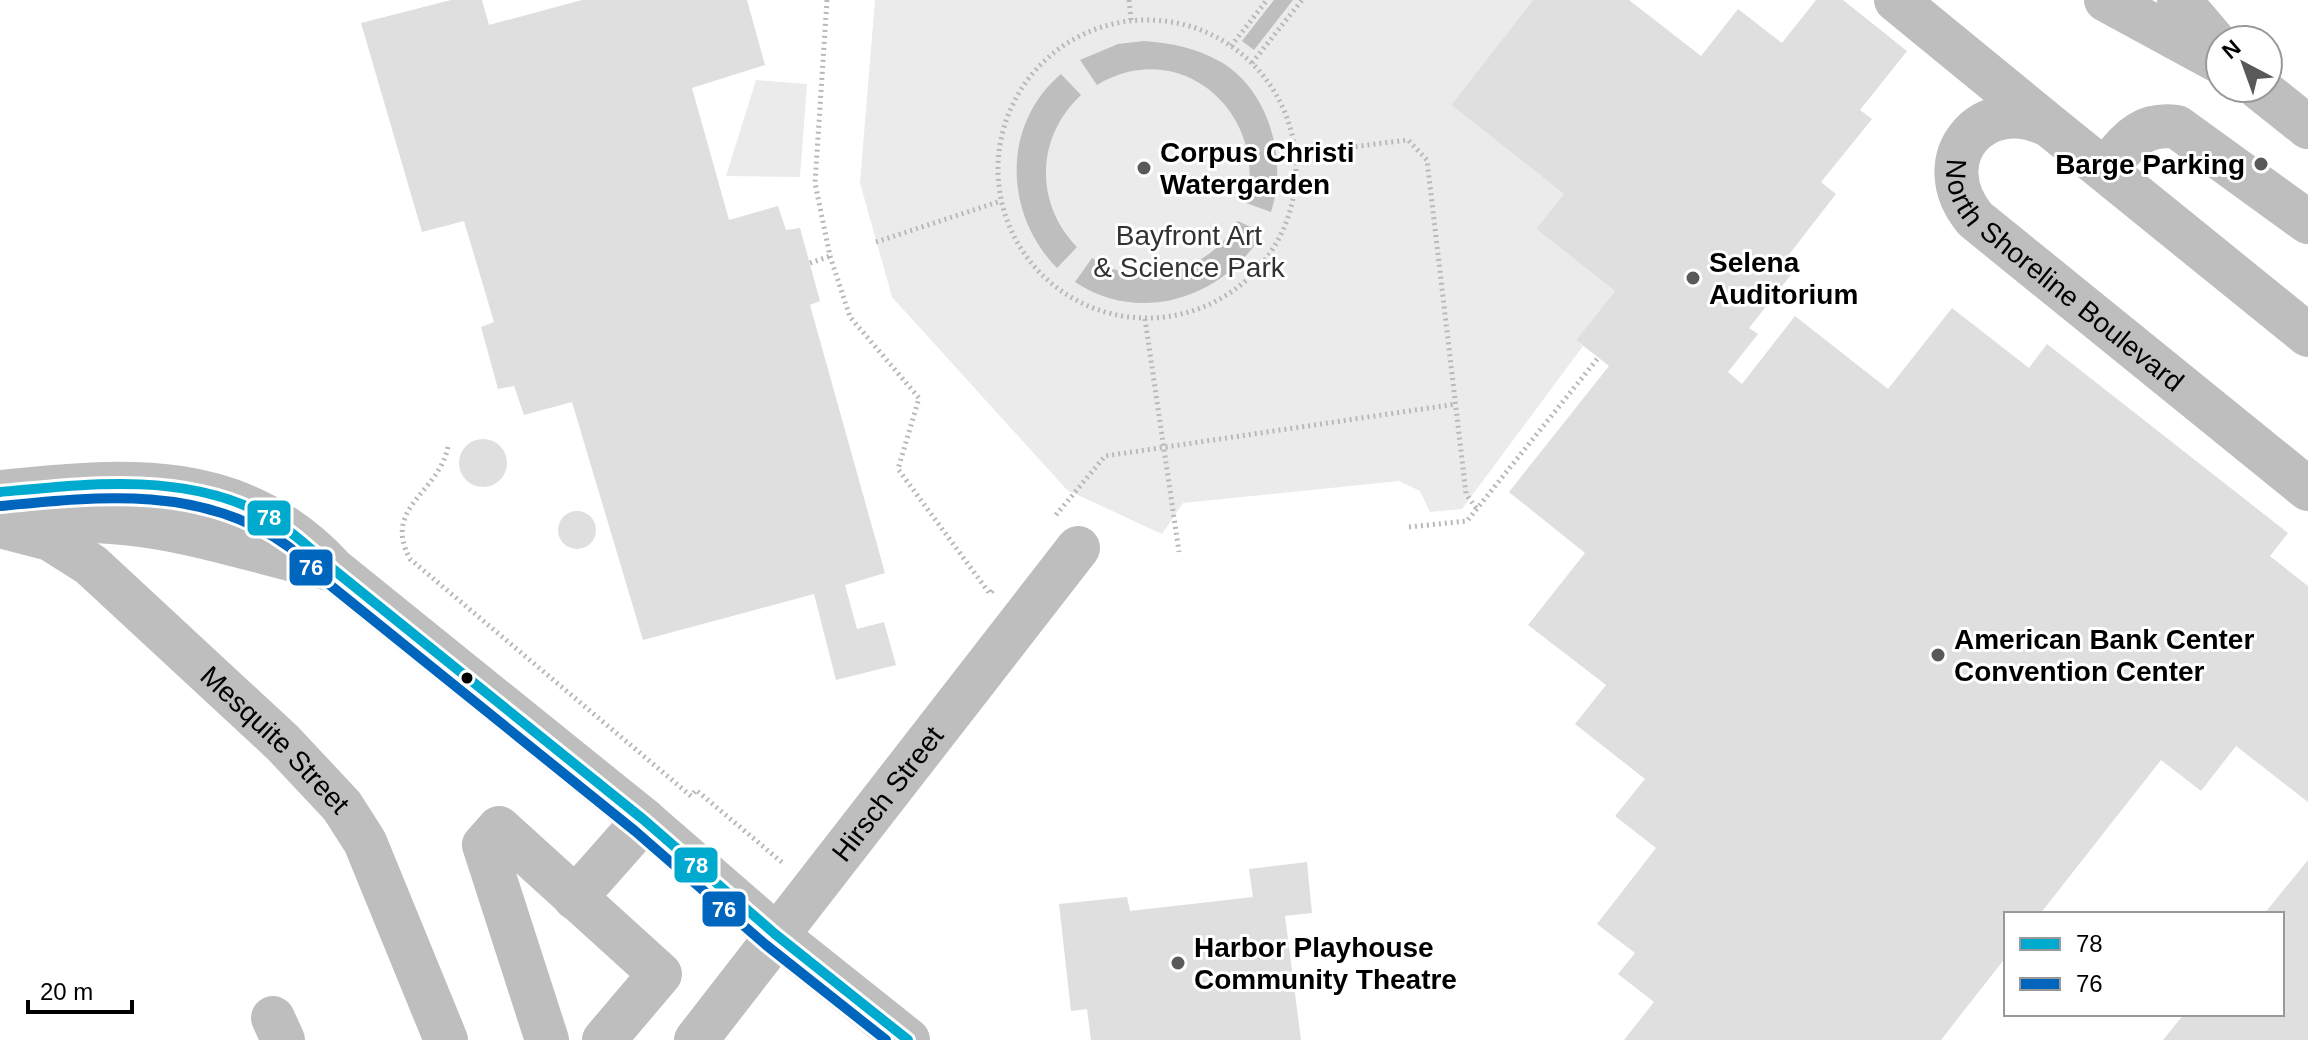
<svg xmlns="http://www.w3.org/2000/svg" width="2308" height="1040" viewBox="0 0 2308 1040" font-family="Arial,sans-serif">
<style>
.green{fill:#ebebeb}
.water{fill:#bebebe}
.building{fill:#dfdfdf}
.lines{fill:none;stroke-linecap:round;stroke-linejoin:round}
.path{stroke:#b9b9b9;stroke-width:5;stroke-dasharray:2 4;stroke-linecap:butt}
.minor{stroke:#bebebe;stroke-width:44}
.bus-1-casing{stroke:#fff;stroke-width:16}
.bus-2-casing{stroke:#fff;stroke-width:16}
.bus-1{stroke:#00a9ce;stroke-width:10}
.bus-2{stroke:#0065bd;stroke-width:10}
.poi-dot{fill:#595959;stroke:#fff;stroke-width:3}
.bus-dot{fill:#000;stroke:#fff;stroke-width:3}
.labels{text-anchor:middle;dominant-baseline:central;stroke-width:6;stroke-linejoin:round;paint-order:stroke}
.poi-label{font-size:28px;font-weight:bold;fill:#000;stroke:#fff;text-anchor:start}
.park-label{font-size:28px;fill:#323232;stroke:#fff}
.street-label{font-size:28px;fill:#000;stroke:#fff}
.line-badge{stroke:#fff;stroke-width:3}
.badge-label{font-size:22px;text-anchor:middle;font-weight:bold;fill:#fff}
</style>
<rect width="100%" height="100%" fill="#fff"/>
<g class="green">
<polygon points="875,0 1533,0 1451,105 1564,194 1536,229 1615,291 1576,340 1583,346 1462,509 1430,512 1420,491 1399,481 1183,503 1162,534 1067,490 892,297 860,183"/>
<polygon points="756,80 807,84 800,177 726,176"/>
</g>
<g class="water">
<polygon points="1274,0 1293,0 1254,50 1242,41"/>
<path d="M1144 41C1172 43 1196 48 1221 62 1270 91 1288 161 1271 212L1246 203C1269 113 1180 35 1097 85L1080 60 1118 44Z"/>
<path d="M1061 74 1081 95C1036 137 1034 203 1077 247L1057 268C1004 214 1001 125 1061 74Z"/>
<path d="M1238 221 1263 233C1224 297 1141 326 1075 282L1092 258C1142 292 1209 272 1238 221Z"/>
</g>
<g class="building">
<polygon points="451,0 482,0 489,25 582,0 747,0 765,65 692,88 729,220 778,206 786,230 800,228 820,301 810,305 885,573 845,585 857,629 884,622 896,665 836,680 814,594 643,640 572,402 524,415 514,386 498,389 481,327 494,322 464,221 422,232 361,23"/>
<polygon points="1533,0 1629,0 1701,56 1738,9 1782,43 1816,0 1843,0 1907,51 1860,110 1872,119 1821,182 1836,194 1787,257 1798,266 1749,328 1758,334 1728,372 1742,384 1795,316 1888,389 1952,308 2029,368 2047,344 2288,533 2270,556 2308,586 2308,802 2236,746 2201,791 2161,760 2040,914 2006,914 2006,957 1941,1040 1624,1040 1654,1002 1618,974 1635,953 1597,924 1656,848 1615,816 1645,779 1575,724 1606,685 1528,625 1585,553 1509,492 1609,366 1576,340 1615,291 1536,229 1564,194 1451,105"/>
<circle cx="483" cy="463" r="24"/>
<circle cx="577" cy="530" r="19"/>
<polygon points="2308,860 2308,1040 2163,1040 2184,1014 2282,1014 2282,914 2264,914"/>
<polygon points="1307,862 1312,913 1285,916 1301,1040 1091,1040 1087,1009 1071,1011 1059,904 1127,897 1130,911 1253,897 1249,869"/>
</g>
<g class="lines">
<g class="path">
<polyline points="827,0 815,183 830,256 850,317 919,398 898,469 990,594 993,590"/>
<polyline points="1129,0 1131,20"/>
<circle cx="1147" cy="169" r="149"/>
<polyline points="1231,46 1267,0"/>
<polyline points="1252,63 1302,0"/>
<polyline points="1296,154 1408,140 1427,160 1466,494 1477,509"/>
<polyline points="876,242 1001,201"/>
<polyline points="810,263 830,256"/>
<polyline points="1145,319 1179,552"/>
<path d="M448 447C438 494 382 507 410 559L691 796 696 790 784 864"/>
<polyline points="1056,515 1105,456 1456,404"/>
<polyline points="1409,527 1467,521 1598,358"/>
</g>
<g class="minor">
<polyline points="1896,0 2045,122"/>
<polyline points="2106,0 2220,62"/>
<polyline points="2179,0 2220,48"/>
<polyline points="2259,88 2308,127"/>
<path d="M2105 169C2128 143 2139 122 2177 127L2308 222"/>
<path id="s1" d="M2308 335 2050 126C1982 91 1926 160 1975 219L2308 489"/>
<path d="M0 492C125 479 242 468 334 570L644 820 775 934 908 1040"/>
<path d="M18 525C135 508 223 544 334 570"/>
<path id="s2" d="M4 527 50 539 91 565 283 743 342 806 365 842 446 1040"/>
<polyline points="575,898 644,820"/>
<polyline points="273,1018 283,1040"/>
<polyline points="547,1040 484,845 499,828 660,974 604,1040"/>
<path id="s3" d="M696 1040 1078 548"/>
</g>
<defs>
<path id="bus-1" d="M0 492C86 484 182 472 261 513 289 528 311 549 334 570L644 820 775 934 908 1040"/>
<path id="bus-2" d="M1 506C99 496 205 485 289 547 302 557 313 570 325 581L635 831 766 945 886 1040"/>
</defs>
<use href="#bus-1" class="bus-1-casing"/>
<use href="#bus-2" class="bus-2-casing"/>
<use href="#bus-1" class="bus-1"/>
<use href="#bus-2" class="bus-2"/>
</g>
<g class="poi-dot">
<circle cx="2261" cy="164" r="8"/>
<circle cx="1144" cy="168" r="8"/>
<circle cx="1693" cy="278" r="8"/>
<circle cx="1938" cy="655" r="8"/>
<circle cx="1178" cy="963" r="8"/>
</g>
<circle class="bus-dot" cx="467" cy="678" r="7"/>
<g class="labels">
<g class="poi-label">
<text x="1160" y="152">Corpus Christi<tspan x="1160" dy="32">Watergarden</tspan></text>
<text x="2245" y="164" text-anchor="end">Barge Parking</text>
<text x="1709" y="262">Selena<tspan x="1709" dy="32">Auditorium</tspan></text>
<text x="1954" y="639">American Bank Center<tspan x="1954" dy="32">Convention Center</tspan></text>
<text x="1194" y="947">Harbor Playhouse<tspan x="1194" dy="32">Community Theatre</tspan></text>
</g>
<g class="park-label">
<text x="1189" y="235">Bayfront Art<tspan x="1189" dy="32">&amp; Science Park</tspan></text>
</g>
<g class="street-label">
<text stroke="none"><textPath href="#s1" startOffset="610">North Shoreline Boulevard</textPath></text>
<text stroke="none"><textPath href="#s2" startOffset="350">Mesquite Street</textPath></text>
<text stroke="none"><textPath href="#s3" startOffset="312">Hirsch Street</textPath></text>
</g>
</g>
<g class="line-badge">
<rect x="246" y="499" width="46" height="38" rx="8" fill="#00a9ce"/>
<rect x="288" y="548" width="46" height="39" rx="8" fill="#0065bd"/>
<rect x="673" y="846" width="46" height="38" rx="8" fill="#00a9ce"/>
<rect x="701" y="890" width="46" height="38" rx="8" fill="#0065bd"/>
</g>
<g class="badge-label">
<text x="269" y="525">78</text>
<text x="311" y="575">76</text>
<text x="696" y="873">78</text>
<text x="724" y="917">76</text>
</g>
<rect x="2004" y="912" width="280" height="104" fill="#ffffff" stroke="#999999" stroke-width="2"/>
<rect x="2020" y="938" width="40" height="12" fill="#00a9ce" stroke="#999999" stroke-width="2"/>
<text x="2076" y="952" font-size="24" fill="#000000">78</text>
<rect x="2020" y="978" width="40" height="12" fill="#0065bd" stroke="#999999" stroke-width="2"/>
<text x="2076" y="992" font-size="24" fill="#000000">76</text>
<g transform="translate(2244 64) rotate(319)"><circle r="38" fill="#ffffff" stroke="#999999" stroke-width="2"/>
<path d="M0-6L14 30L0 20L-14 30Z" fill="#595959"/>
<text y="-12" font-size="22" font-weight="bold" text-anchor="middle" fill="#000000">N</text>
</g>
<path d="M28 1000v12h104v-12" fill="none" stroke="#000000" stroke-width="4"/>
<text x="40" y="1000" font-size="24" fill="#000000" stroke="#ffffff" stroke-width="6" paint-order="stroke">20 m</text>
</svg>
